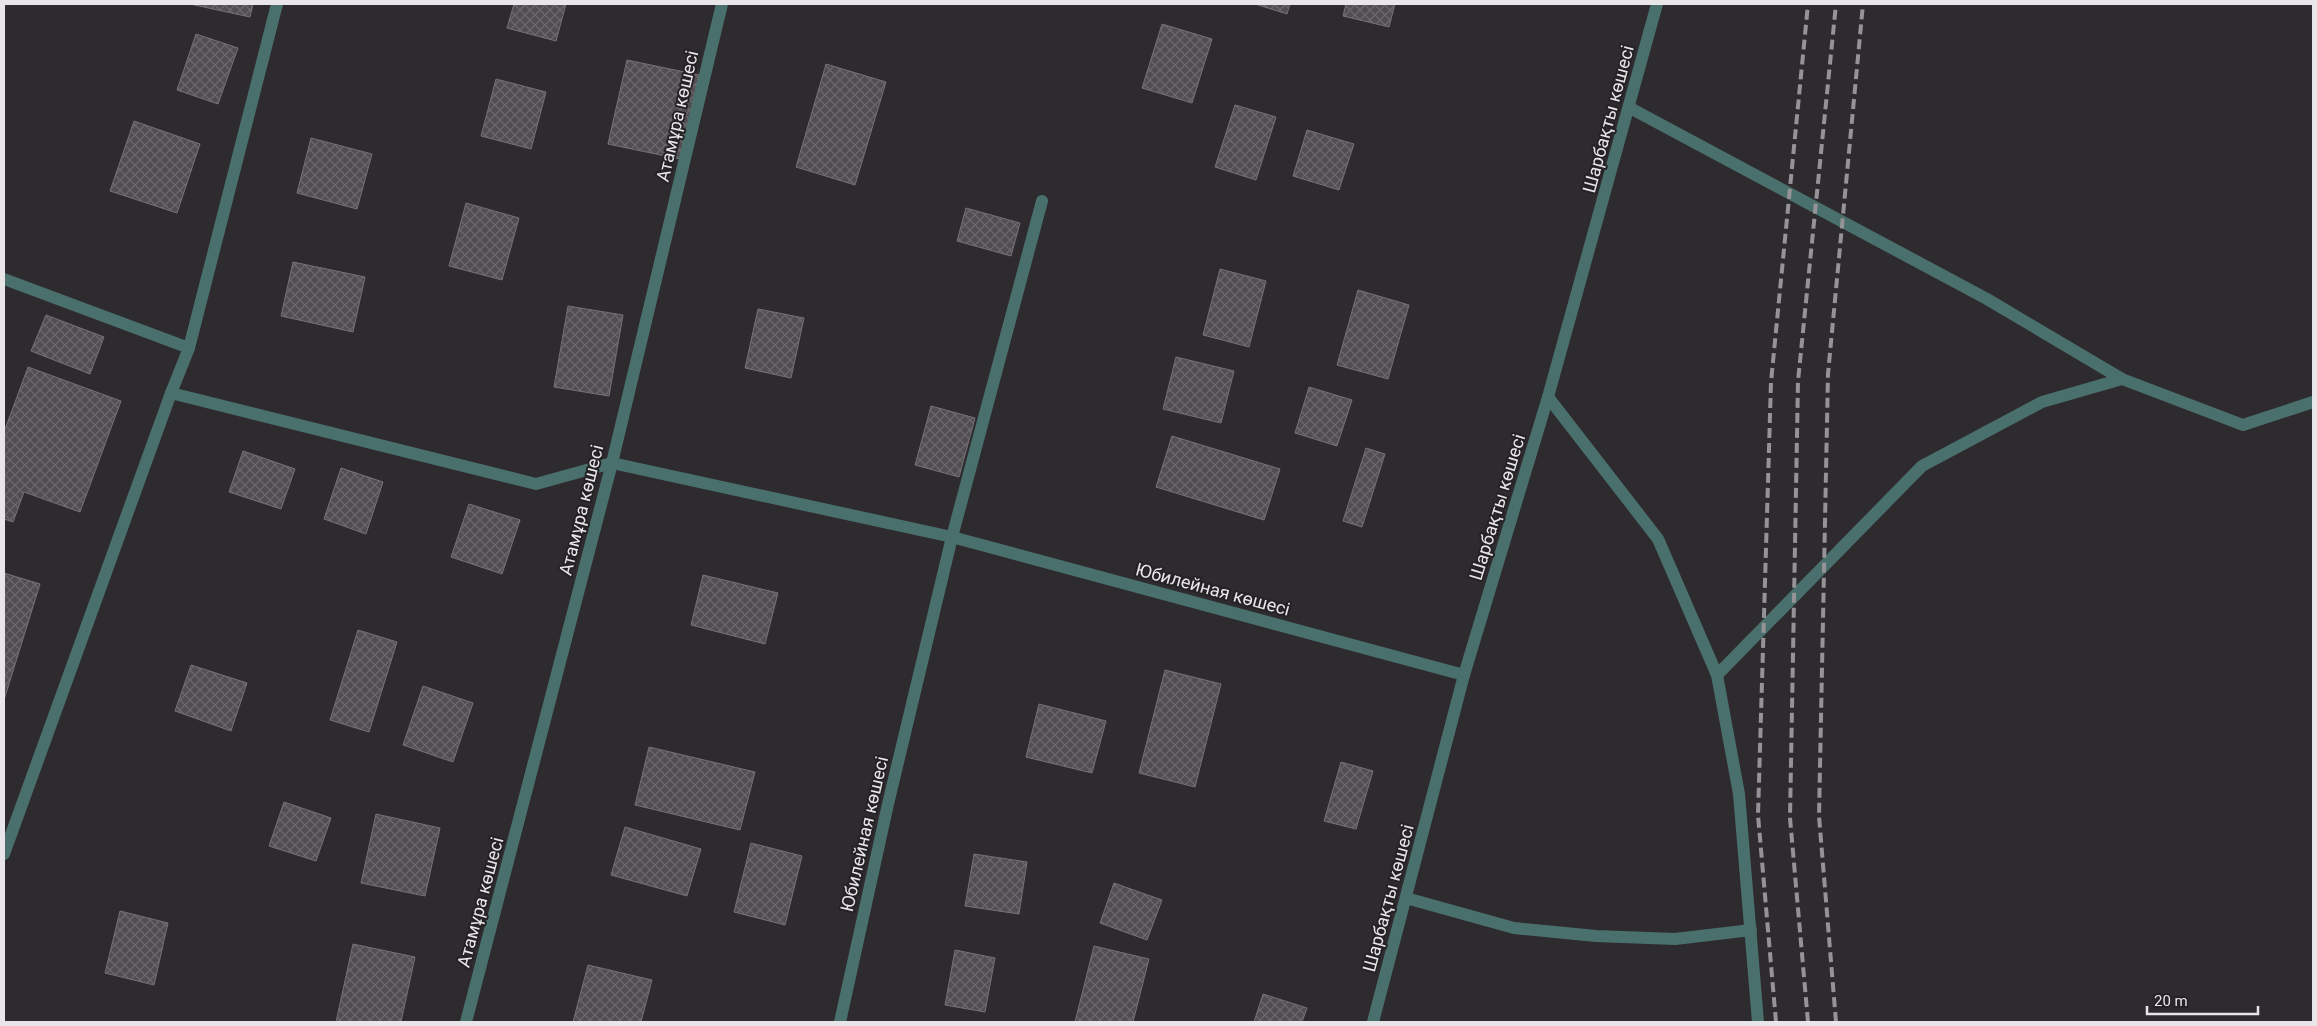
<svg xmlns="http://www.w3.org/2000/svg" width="2317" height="1026" viewBox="0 0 2317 1026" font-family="Roboto,sans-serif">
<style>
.building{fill:url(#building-cross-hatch);stroke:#757275}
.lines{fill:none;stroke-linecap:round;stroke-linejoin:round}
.service{stroke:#4a706d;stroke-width:12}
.minor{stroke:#4a706d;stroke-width:12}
.tertiary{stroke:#4a706d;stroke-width:12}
.rail{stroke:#959395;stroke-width:4;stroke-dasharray:10 5;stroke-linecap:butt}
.labels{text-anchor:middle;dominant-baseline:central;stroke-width:4;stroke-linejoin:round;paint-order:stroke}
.street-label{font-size:18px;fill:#e8e6e8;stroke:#242224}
</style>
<defs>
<pattern id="building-cross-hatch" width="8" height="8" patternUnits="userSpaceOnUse" patternTransform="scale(1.25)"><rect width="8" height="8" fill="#514e51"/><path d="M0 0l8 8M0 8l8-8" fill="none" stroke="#6a686a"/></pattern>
</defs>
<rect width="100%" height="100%" fill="#2e2b2e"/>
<g class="building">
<polygon points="190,4 253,4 250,17"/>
<polygon points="514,4 566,4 556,41 507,28"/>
<polygon points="1255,4 1290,4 1287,14"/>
<polygon points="1346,4 1395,4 1389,27 1343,16"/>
<polygon points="1162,24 1212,39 1192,103 1142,88"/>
<polygon points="196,34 238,48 218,104 177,90"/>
<polygon points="627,60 699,75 680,159 608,144"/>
<polygon points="826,64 886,82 855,185 796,167"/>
<polygon points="496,79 546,92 531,149 481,136"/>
<polygon points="1235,105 1276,117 1256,180 1215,167"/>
<polygon points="134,121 200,144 177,213 110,191"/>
<polygon points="1307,130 1354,144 1339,190 1293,176"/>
<polygon points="311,138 372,154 357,209 297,193"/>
<polygon points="466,203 519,218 502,280 449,266"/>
<polygon points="966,208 1020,223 1011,256 957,241"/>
<polygon points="293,262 365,277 353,332 281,316"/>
<polygon points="1220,269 1266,281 1249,347 1203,335"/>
<polygon points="1358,290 1409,305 1388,379 1337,365"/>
<polygon points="568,306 623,315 609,396 554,387"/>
<polygon points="758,309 804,318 791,378 745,368"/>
<polygon points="46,315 104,337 90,374 31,351"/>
<polygon points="1176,357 1234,371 1221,423 1163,409"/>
<polygon points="28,367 121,401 80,512 24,492 13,522 4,519 4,432"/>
<polygon points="1309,387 1352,400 1337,446 1295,433"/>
<polygon points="931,406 975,418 959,477 915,465"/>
<polygon points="1172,436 1280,469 1264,520 1156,487"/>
<polygon points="1366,448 1385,454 1362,527 1343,521"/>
<polygon points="243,451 295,469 281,509 229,492"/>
<polygon points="341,468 383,482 366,534 324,519"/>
<polygon points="469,504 520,520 502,574 451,557"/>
<polygon points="4,573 40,584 4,700"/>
<polygon points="703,575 778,593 765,644 691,625"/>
<polygon points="358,630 397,642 369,732 330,720"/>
<polygon points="191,665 247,683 231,731 175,711"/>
<polygon points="1165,670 1221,684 1195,787 1139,773"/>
<polygon points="423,686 473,703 453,762 403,745"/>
<polygon points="1039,704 1106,721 1092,773 1026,757"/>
<polygon points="649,747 755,772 740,830 635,805"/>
<polygon points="1341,762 1373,771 1356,829 1324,821"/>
<polygon points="284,802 331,818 316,861 269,846"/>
<polygon points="376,814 440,828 425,896 361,883"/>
<polygon points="625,827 701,849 687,896 611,875"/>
<polygon points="751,843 802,856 785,925 734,912"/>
<polygon points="974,854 1027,862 1019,914 965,906"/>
<polygon points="1114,883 1162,900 1147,940 1100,923"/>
<polygon points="120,911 168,923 154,985 105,973"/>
<polygon points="353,944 415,957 401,1022 336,1022"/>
<polygon points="1094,946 1149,959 1133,1022 1075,1022"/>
<polygon points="955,950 995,958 985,1012 945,1005"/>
<polygon points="588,965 652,980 641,1022 573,1022"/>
<polygon points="1263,994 1307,1008 1302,1022 1254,1022"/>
</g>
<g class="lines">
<g class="service">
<polyline points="1630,108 1987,299 2122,379 2243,425 2313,402"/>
<polyline points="1717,675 1922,466 2042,402 2122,379"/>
<polyline points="1406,898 1514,928 1596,936 1675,939 1751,930"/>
<polyline points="840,1022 888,804 952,537 1042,201"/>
</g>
<g class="minor">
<polyline points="4,279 189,348"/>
<polyline points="171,393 189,348 277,4"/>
<polyline points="1548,397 1658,539 1717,675 1739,794 1758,1022"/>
<polyline points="4,854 171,393 536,484 612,463 952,537 1464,675"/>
<polyline points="466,1022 612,463 722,4"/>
</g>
<polyline class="tertiary" points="1373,1022 1464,675 1548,397 1657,4"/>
<g class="rail">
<polyline points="1776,1022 1758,815 1771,382 1808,4"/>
<polyline points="1808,1022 1790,818 1798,381 1836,4"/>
<polyline points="1836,1022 1819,816 1828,374 1863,4"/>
</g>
</g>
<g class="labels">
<g class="street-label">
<text transform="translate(677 116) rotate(-77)">Атамұра көшесі</text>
<text transform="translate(1608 119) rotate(-75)">Шарбақты көшесі</text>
<text transform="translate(1497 507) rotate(-73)">Шарбақты көшесі</text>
<text transform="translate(581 510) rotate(-76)">Атамұра көшесі</text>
<text transform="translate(1213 589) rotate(15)">Юбилейная көшесі</text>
<text transform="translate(864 834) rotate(-77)">Юбилейная көшесі</text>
<text transform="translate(1388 898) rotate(-75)">Шарбақты көшесі</text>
<text transform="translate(480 902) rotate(-75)">Атамұра көшесі</text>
</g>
</g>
<rect width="2317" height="1026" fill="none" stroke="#e8e6e8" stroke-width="10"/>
<path d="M2147 1006v8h111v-8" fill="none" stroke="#e8e6e8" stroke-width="2.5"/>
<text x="2154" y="1006" font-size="15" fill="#e8e6e8" stroke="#242224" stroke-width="4" paint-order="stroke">20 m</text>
</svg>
